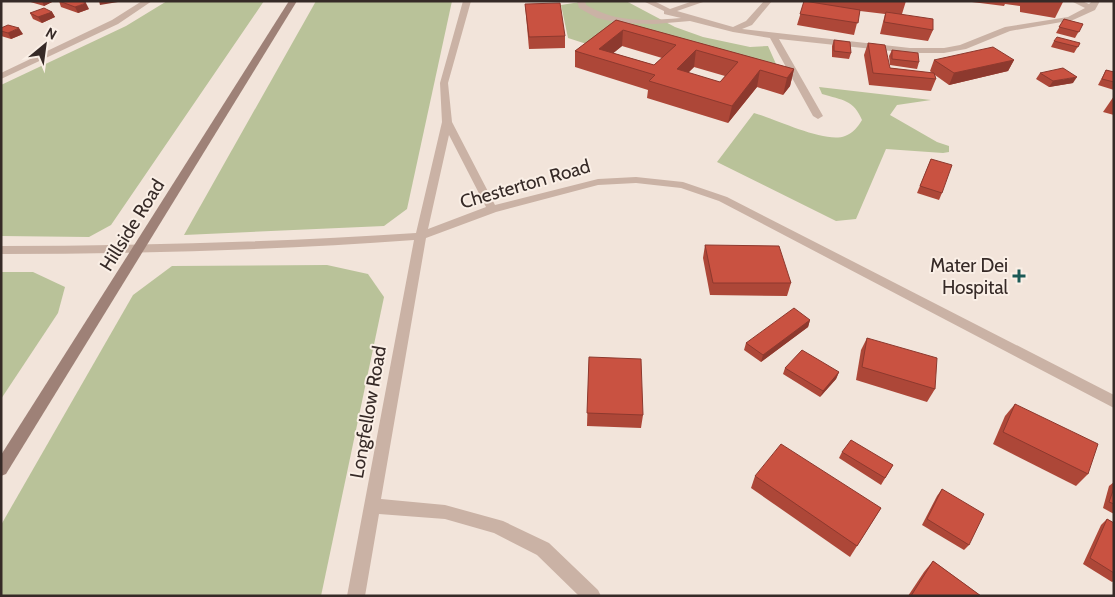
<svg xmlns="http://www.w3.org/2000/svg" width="1115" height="597" viewBox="0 0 1115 597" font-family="Cabin,sans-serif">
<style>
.green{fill:#b9c299}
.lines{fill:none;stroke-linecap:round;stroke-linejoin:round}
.service{fill:#cab2a5;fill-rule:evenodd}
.minor{fill:#cab2a5;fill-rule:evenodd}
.secondary{fill:#9e8177;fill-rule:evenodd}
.wall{fill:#ad4738;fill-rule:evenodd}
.shaded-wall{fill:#8d392e}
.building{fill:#c95241;stroke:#8d392e;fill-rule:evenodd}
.poi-dot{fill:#1b5956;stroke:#faefe6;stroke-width:2}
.labels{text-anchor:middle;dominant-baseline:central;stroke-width:4;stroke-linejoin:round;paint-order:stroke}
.street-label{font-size:19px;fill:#362a27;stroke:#faefe6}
.poi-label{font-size:19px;fill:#362a27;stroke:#faefe6;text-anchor:end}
</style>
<rect width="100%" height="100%" fill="#f2e4da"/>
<g class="green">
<polygon points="167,1 264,1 111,225 89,237 1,236 1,85 126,26"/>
<polygon points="316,1 452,1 407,209 384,226 184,235"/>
<polygon points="586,1 626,1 675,27 703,37 750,47 768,46 784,82 613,33 596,47 568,38 561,5"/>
<path d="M819 87 931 100 897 105 890 115 937 142 949 146V152L943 153 886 149 856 219 836 221 717 162 754 113C775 119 826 144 845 136 853 133 858 127 862 120 854 100 842 100 822 94Z"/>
<polygon points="327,265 368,274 384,297 321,596 1,596 1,525 133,295 172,266"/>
<polygon points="1,272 33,272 65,287 58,313 1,399"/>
</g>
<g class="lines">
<path class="service" d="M577 1H585L586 5C617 23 646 21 681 18L664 14V11L643 1H654L670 9 693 1H706L677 11 733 27 746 21 764 1H772L752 25 742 29 910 48H944L960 45 1005 27 1068 17 1085 8 1071 1H1082L1089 4 1092 1H1100L1095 10 1073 20 1010 31 966 49 944 53H910L779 39 823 116 818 119 813 116 770 38 733 32 690 21 655 24 619 23 597 18 579 8Z"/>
<g class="minor">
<polygon points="142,1 152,1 118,24 1,79 1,73 112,20"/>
<path d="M463 1H471L448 83 452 122 495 205 598 179 636 177 683 182 727 197 1114 395V408L719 201 681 188 636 183 598 185 496 212 426 238 381 499 445 505 503 521 549 543 598 590 601 596H579L537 555 494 533 445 519 379 514 365 596H347L414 240C277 250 139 254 1 254V246C140 246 278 242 416 233L442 122 440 83ZM449 135 486 207 428 229Z"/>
</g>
<polygon class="secondary" points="289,1 297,1 6,474 1,476 1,455"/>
</g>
<g class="wall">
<polygon points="27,1 54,1 44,6"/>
<polygon points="59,1 89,9 78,13 61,7"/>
<polygon points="799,1 906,1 902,14 933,30 928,41 880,34 885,14 860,11 854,35 797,25 804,2"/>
<polygon points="964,1 1063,1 1063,2 1055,18 1020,12 1020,6 1005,4 1004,6"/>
<polygon points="525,4 565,36 565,48 529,49"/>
<polygon points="52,12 55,17 42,23 33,19 30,13"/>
<polygon points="1064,19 1083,24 1075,38 1056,33"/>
<path d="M616 20 794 69 790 86 783 95 757 87 728 123 647 98 648 90 575 67V51ZM622 46 662 58 654 65 613 53ZM694 67 725 76 720 82 688 73Z"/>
<polygon points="1,28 23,34 11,39 1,36"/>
<polygon points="834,40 851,53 849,59 832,57 832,46"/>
<polygon points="1054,41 1080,43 1074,53 1051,47"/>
<polygon points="868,43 890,68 932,73 930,71 934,60 1014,60 1008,71 949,85 935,75 936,79 931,91 869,85 864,55"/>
<polygon points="892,50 919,62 917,69 890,65 889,56"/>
<polygon points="1106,70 1114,72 1114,90 1098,85"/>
<polygon points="1040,73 1073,83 1049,87 1036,79"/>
<polygon points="1114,96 1114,115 1103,112"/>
<polygon points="931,159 942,193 939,200 917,193"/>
<polygon points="705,245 791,283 787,296 710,295 703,258"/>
<polygon points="810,320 808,327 761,362 744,350 746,343"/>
<polygon points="867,338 935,389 927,402 856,380 861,350"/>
<polygon points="589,357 643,415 641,428 587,426"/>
<polygon points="785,368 839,372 836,379 820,397 783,374"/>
<polygon points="1015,404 1088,474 1076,486 993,444 1005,416"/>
<polygon points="842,452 893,465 881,485 839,458"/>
<polygon points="755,476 881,508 850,557 751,488"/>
<polygon points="1114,482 1114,514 1103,508 1109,486"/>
<polygon points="942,489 969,545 964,550 922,525 937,496"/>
<polygon points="1107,519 1114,523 1114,581 1112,582 1083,564 1101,525"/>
<polygon points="933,561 981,596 908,596 924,572"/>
</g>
<g class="shaded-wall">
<polygon points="42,1 54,1 44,6"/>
<polygon points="99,1 118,1 118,2 100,5"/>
<polygon points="86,3 89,9 78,13 75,7"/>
<polygon points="52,12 55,17 42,23 38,17"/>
<polygon points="19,28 23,34 11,39 8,33"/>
<polygon points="623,30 622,46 605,60 599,49"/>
<polygon points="696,50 694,67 674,86 677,69"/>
<polygon points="1014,60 1008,71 949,85 954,73"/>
<polygon points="794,69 790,86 783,95 787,78"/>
<polygon points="760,70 757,87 728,123 732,106"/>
<polygon points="1077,77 1073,83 1049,87 1053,81"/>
<polygon points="810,320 808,327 761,362 763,355"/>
<polygon points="839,372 836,379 820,397 823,391"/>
</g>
<g class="building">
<polygon points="59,1 82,1 86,3 75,7"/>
<polygon points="804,1 860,10 858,23 800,14"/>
<polygon points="560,3 565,36 529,37 525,4"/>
<polygon points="44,8 52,12 38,17 30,13"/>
<polygon points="886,12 933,19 933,30 884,22"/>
<polygon points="1064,19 1083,24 1079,32 1059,27"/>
<path d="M616 20 794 69 787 78 760 70 732 106 649 81 655 75 575 51ZM623 30 676 45 654 65 599 49ZM696 50 738 62 720 82 677 69Z"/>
<polygon points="8,25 19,28 8,33 1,31 1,28"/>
<polygon points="1057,37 1080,43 1078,47 1054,41"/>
<polygon points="834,40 850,42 851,53 834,51"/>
<polygon points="868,43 885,45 890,68 934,73 936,79 873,73"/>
<polygon points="993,47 1014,60 954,73 934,60"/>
<polygon points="892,50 918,53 919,62 892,59"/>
<polygon points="1063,68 1077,77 1053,81 1040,73"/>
<polygon points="1106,70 1114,72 1114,82 1102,79"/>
<polygon points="931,159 952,165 942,193 920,186"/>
<polygon points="705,245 779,246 791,283 713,283"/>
<polygon points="794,308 810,320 763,355 746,343"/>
<polygon points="867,338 937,358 935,389 862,367"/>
<polygon points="802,350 839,372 823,391 785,368"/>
<polygon points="589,357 641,359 643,415 587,413"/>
<polygon points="1015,404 1098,444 1088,474 1003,432"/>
<polygon points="851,440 893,465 885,478 842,452"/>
<polygon points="781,444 881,508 857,546 755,476"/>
<polygon points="1114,488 1114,504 1109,502"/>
<polygon points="942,489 984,514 969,545 927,519"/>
<polygon points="1107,519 1114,523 1114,573 1090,558"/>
<polygon points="933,561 981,596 911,596"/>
</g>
<path class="poi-dot" d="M1016.5 268.5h5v5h5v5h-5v5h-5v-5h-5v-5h5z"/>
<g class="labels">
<g class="street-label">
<text transform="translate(525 184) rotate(-16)">Chesterton Road</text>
<text transform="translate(132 225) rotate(-58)">Hillside Road</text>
<text transform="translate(368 412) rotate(-80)">Longfellow Road</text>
</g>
<g class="poi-label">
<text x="1008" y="265">Mater Dei<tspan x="1008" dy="22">Hospital</tspan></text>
</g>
</g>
<rect width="1115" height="597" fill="none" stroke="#362a27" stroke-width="5"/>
<g transform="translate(45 45) rotate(29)" stroke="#faefe6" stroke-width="4" paint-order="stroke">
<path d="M0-4L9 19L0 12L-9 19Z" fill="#362a27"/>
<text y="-8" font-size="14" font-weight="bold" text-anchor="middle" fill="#362a27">N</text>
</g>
</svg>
